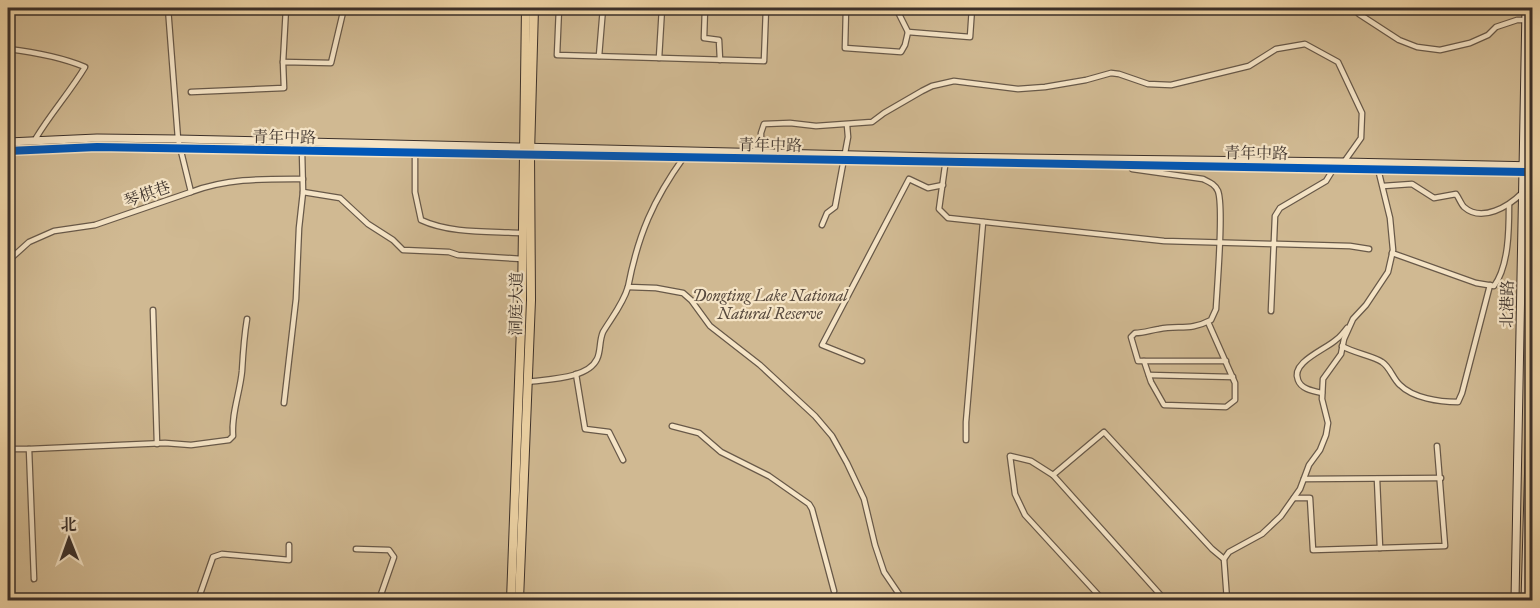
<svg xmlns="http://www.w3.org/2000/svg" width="1540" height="608" viewBox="0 0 1540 608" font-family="'IM FELL Great Primer','Noto Serif SC',serif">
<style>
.green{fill:#d0b992;stroke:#86745e;stroke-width:1.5}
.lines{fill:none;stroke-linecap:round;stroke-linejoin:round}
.street-casing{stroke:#685949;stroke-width:7}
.secondary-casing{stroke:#3b302a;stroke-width:9}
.primary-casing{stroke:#3b302a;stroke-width:10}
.street{stroke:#f5e4c6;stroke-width:4.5}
.secondary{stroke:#f5e4c6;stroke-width:7}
.primary{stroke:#efd5a7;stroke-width:8}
.cycleway-casing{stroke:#f5e4c6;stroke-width:11}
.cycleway{stroke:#0057b8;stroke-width:8}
.labels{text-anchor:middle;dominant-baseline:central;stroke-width:4.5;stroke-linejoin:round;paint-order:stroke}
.street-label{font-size:16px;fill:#3b302a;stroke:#f5e4c6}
.park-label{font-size:16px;font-style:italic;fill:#594b3f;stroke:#f5e4c6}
</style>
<rect width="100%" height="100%" fill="#efd5a7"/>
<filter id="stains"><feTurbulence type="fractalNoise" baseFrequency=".00333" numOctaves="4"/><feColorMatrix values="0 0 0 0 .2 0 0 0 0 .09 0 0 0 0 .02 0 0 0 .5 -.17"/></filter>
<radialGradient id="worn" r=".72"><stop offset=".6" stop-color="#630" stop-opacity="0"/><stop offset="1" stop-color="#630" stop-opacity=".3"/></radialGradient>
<rect class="green" x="8" y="8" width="1524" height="592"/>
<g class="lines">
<defs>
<g id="street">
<polyline points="559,8 557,55 764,61 766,8"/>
<polyline points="705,8 704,38 719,40 720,60"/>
<polyline points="846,8 845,48 901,52 905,45 908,32 970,37 972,8"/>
<polyline points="896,8 908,32"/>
<polyline points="1353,8 1359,14 1399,40 1417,47 1440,50 1470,43 1488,35 1496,27 1517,20 1526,20"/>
<path d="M8 49C33 52 61 57 85 67 70 92 51 113 36 138"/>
<polyline points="599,56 603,8"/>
<polyline points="659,58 662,8"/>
<polyline points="283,62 286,8"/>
<polyline points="191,92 284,88 283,62 331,63 344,8"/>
<path d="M415 152V192L421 220C451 234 490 231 523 233"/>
<polyline points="761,153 761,133 764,124 790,123 816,126 872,122 884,113 922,91 932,86 954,81 1018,89 1045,87 1086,80 1111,73 1119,74 1148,84 1171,85 1249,66 1276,49 1305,44 1338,62 1362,113 1361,138 1344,162"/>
<path d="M684 157C653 200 638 235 628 287L656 288 683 293 691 300 710 326 760 365 815 416 832 436 847 463 864 499 875 545 884 572 903 600"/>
<path d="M1130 165 1132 169 1203 179C1209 182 1215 184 1218 191 1224 207 1217 287 1216 309L1211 320C1190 331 1179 325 1159 329 1151 330 1144 333 1135 333L1131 337 1138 361H1144L1151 382 1164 405 1226 407 1235 400V383L1208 322"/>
<polyline points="945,166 939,209 948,218 1164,241 1350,246 1369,249"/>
<path d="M1383 186 1412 184 1434 198 1456 194C1459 198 1461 204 1464 207 1482 223 1509 206 1522 193"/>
<path d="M191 192C228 178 264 179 303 179"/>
<polyline points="303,192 340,198 368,224 393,240 403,250 449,252 458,255 522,259"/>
<polyline points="822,225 827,213 835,207 848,137 847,125"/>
<path d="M1392 253 1476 283 1494 286C1509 266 1509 228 1509 205"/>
<polyline points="8,261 29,242 54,231 95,225 191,192 178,139 168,8"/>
<polyline points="153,310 157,444"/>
<polyline points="1271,311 1275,216 1280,208 1326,181 1334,168"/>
<path d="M1342 346C1354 353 1373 356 1382 362 1390 367 1393 379 1400 385 1413 398 1439 402 1458 402L1462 393 1490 285"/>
<polyline points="862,361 822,345 909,179 928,188 943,185"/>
<polyline points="1144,361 1226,361"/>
<polyline points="576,374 585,429 609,432 623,460"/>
<polyline points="1149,375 1233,377"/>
<path d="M528 382C547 379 588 379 597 359 601 351 599 341 603 332 612 317 623 304 628 287"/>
<path d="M1322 393C1313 391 1301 389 1298 380 1290 362 1327 349 1337 339 1341 336 1344 332 1347 328"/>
<polyline points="284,403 296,299 299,228 303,192 302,151"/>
<polyline points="672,426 699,433 721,452 769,476 809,504 812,509 834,591"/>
<polyline points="966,440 966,422 983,222"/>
<polyline points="8,449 29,449 34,579"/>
<path d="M29 449 165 443 191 445 229 440 233 436C231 414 240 393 242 371 243 353 244 337 247 319"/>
<polyline points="1053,475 1031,461 1010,456 1015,494 1025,515 1103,600"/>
<polyline points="1304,479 1441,478"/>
<polyline points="1377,479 1380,548"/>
<polyline points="1294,498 1310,498 1313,550 1445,546 1437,446"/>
<polyline points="356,549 389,550 394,557 379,600"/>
<polyline points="198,600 213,557 222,554 289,560 289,545"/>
<polyline points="1165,600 1053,475 1104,432 1212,549 1224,559"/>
<polyline points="1227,600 1224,559 1229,552 1262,534 1281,516 1300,489 1309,465 1320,450 1326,435 1328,423 1322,399 1323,379 1341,354 1344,339 1353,319 1366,305 1388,272 1393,250 1390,218 1378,169"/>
</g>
<g id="secondary">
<polyline points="8,142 97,138 178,139 940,157 1344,162 1532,166"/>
<polyline points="8,151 97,147 767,158"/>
<polyline points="1012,163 1532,172"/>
<polyline points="1515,600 1526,8"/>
<polyline points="1525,600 1532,347"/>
</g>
<g id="primary">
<polyline points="511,600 522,300 526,8"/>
<polyline points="519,600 531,300 530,154 534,8"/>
</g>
</defs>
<use href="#street" class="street-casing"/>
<use href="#secondary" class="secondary-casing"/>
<use href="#primary" class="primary-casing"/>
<use href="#street" class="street"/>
<use href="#secondary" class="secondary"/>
<use href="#primary" class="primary"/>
<defs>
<polyline id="cycleway" points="8,151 97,147 1532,172"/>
</defs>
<use href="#cycleway" class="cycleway-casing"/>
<use href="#cycleway" class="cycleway"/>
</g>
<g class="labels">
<g class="street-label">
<text transform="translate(284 137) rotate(1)">青年中路</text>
<text transform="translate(770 145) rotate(1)">青年中路</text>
<text transform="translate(1256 153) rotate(1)">青年中路</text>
<text transform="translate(147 194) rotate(-19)">琴棋巷</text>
<text transform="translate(516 304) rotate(-89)">洞庭大道</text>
<text transform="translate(1507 304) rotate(-89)">北港路</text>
</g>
<g class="park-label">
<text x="770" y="295">Dongting Lake National<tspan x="770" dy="18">Natural Reserve</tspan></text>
</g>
</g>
<rect width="1540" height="608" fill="none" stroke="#efd5a7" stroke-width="30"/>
<rect x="9" y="9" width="1522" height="590" fill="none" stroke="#3b302a" stroke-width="3"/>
<rect x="15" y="15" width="1510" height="578" fill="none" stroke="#3b302a" stroke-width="1.5"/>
<g transform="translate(69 539) rotate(359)" stroke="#f5e4c6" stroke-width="4.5" paint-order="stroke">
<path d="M0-4.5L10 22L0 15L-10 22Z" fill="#3b302a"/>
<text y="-9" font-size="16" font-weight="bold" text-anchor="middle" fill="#3b302a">北</text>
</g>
<rect width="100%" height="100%" filter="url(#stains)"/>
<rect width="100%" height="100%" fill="url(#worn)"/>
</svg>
